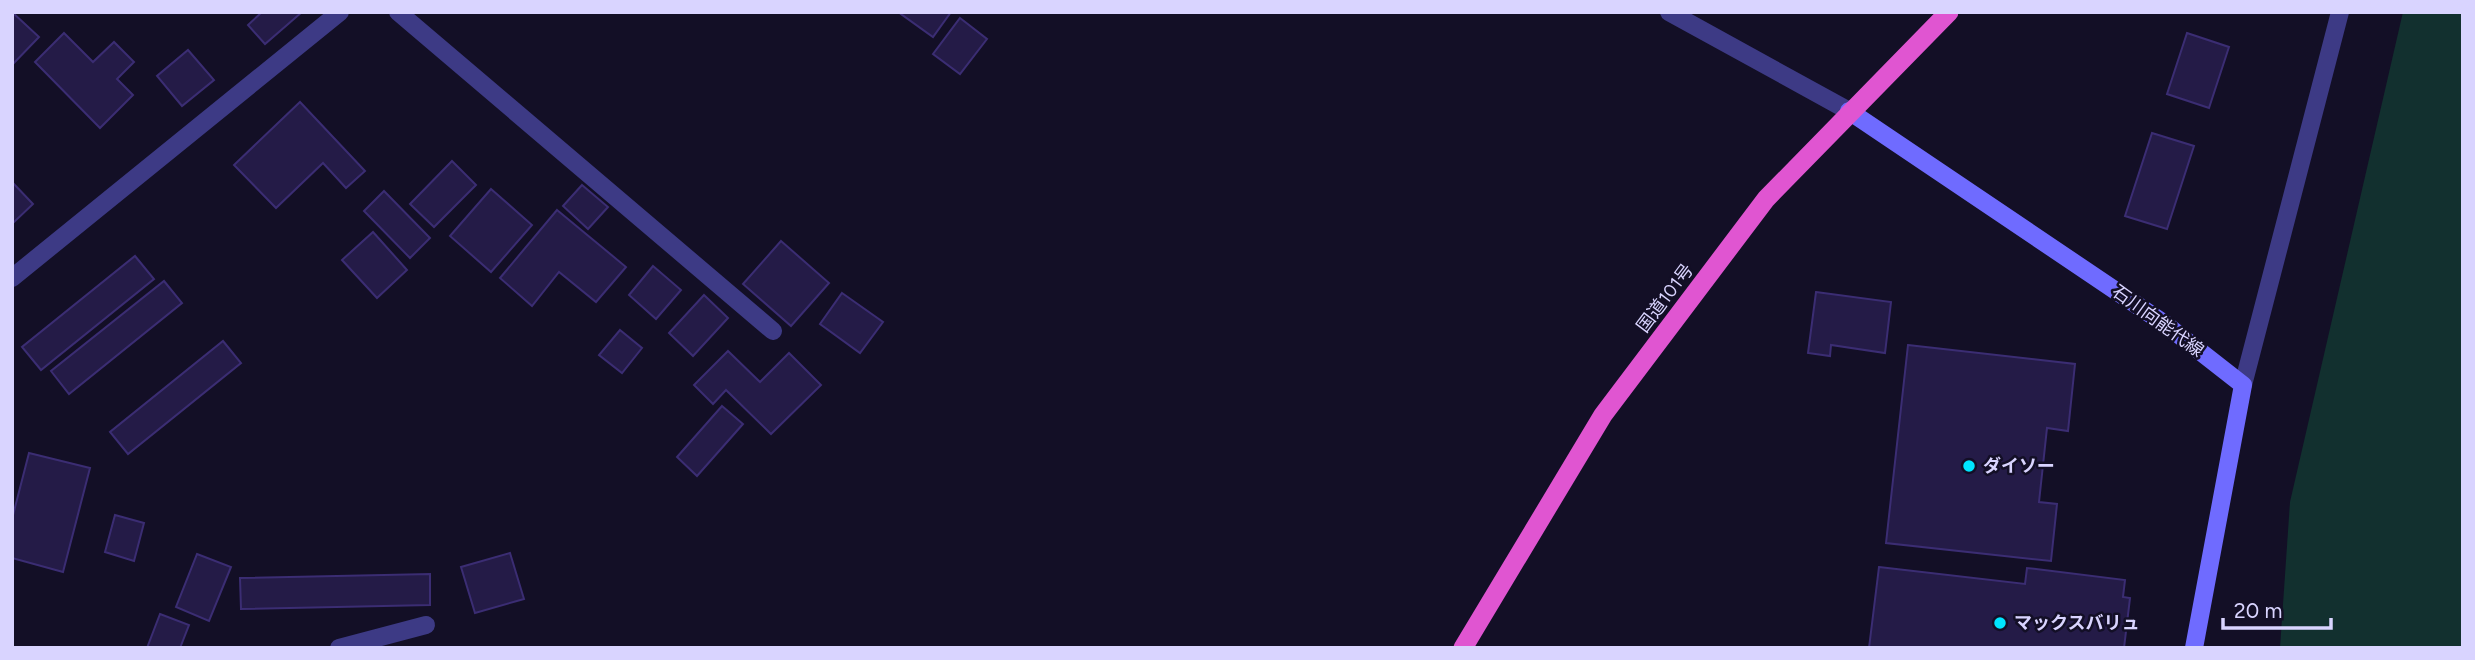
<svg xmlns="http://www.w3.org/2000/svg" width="2475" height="660" viewBox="0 0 2475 660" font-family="Figtree,'Noto Sans JP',sans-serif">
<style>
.green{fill:#12302f}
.building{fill:#241b47;stroke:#3b2d73;stroke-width:2}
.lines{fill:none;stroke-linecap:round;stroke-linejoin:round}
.service{stroke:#3d3a85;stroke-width:18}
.minor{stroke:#3d3a85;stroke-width:18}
.tertiary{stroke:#3d3a85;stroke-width:18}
.secondary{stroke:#6f6bff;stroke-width:18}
.trunk{stroke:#e055d1;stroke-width:19}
.poi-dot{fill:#00e5ff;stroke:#130f26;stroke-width:2.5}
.labels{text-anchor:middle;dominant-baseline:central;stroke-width:5;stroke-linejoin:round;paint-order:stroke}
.street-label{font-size:18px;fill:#d9d4ff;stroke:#130f26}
.poi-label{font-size:18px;font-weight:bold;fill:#d9d4ff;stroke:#130f26;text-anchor:start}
</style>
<rect width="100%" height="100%" fill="#130f26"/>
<polygon class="green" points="2403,12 2463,12 2463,648 2280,648 2290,502"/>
<g class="building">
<polygon points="12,12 39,37 12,65"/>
<polygon points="262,12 302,12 265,44 248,25"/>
<polygon points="903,12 951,12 933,37 901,14"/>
<polygon points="960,18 987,39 960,74 933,54"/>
<polygon points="64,33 93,62 114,42 134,62 117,79 133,95 100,128 35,62"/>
<polygon points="2187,33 2229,47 2209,108 2167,94"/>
<polygon points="188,50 214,80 182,106 157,76"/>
<polygon points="300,102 365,171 346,188 323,163 276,208 234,165"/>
<polygon points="2152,133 2194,146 2167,229 2125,216"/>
<polygon points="452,161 476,185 434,227 410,204"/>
<polygon points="12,182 33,204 12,224"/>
<polygon points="582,185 608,207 588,229 563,206"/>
<polygon points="491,189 532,225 491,272 450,236"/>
<polygon points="384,191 430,238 410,258 364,211"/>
<polygon points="557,210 626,267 596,302 559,272 532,306 500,278"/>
<polygon points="373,232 407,270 377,298 342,260"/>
<polygon points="781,241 829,283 791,326 743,284"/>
<polygon points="135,256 154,279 41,370 22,347"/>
<polygon points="653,266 681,290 656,319 629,295"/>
<polygon points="164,281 182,303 69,394 51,371"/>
<polygon points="1816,292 1891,302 1885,353 1831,345 1830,356 1808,353"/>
<polygon points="842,293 883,322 860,353 820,324"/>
<polygon points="704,295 728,318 693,356 669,333"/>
<polygon points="620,330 642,348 622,373 599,355"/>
<polygon points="223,341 241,363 128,454 110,432"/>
<polygon points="1908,345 2075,364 2068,431 2047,428 2039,502 2057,504 2051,561 1886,543"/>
<polygon points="728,351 760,382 789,353 821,385 771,434 726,390 713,404 694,385"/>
<polygon points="722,406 743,424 697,476 677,457"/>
<polygon points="29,453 90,468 63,572 12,558 12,519"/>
<polygon points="115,515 144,523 134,561 105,552"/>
<polygon points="510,553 524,599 475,613 461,567"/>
<polygon points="197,554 231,567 209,621 176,607"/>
<polygon points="1879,567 2025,584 2027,568 2125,580 2123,597 2130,598 2124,648 1869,648"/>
<polygon points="430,574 430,605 241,609 240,578"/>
<polygon points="160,614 189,625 180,648 147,648"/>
</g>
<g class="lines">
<g class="service">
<polyline points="2243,385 2340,12"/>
<polyline points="339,648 426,625"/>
</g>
<g class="minor">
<polyline points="398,12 773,331"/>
<polyline points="12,278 340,12"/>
</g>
<polyline class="tertiary" points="1669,12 1849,111"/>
<polyline class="secondary" points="1849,111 2165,324 2243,385 2194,648"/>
<polyline class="trunk" points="1463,648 1603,415 1766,199 1949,12"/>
</g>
<g class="poi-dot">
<circle cx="1969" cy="466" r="7"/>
<circle cx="2000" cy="623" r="7"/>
</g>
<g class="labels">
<g class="street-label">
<text transform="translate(1665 298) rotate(-53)">国道101号</text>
<text transform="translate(2158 321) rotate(36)">石川向能代線</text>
</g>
<g class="poi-label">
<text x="1983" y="466">ダイソー</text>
<text x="2014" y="623">マックスバリュ</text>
</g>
</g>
<rect width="2475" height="660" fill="none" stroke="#d9d4ff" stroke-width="28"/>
<path d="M2223 618v10h108v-10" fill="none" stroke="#d9d4ff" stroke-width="3.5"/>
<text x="2234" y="618" font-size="21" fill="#d9d4ff" stroke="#130f26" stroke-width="5" paint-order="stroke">20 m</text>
</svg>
